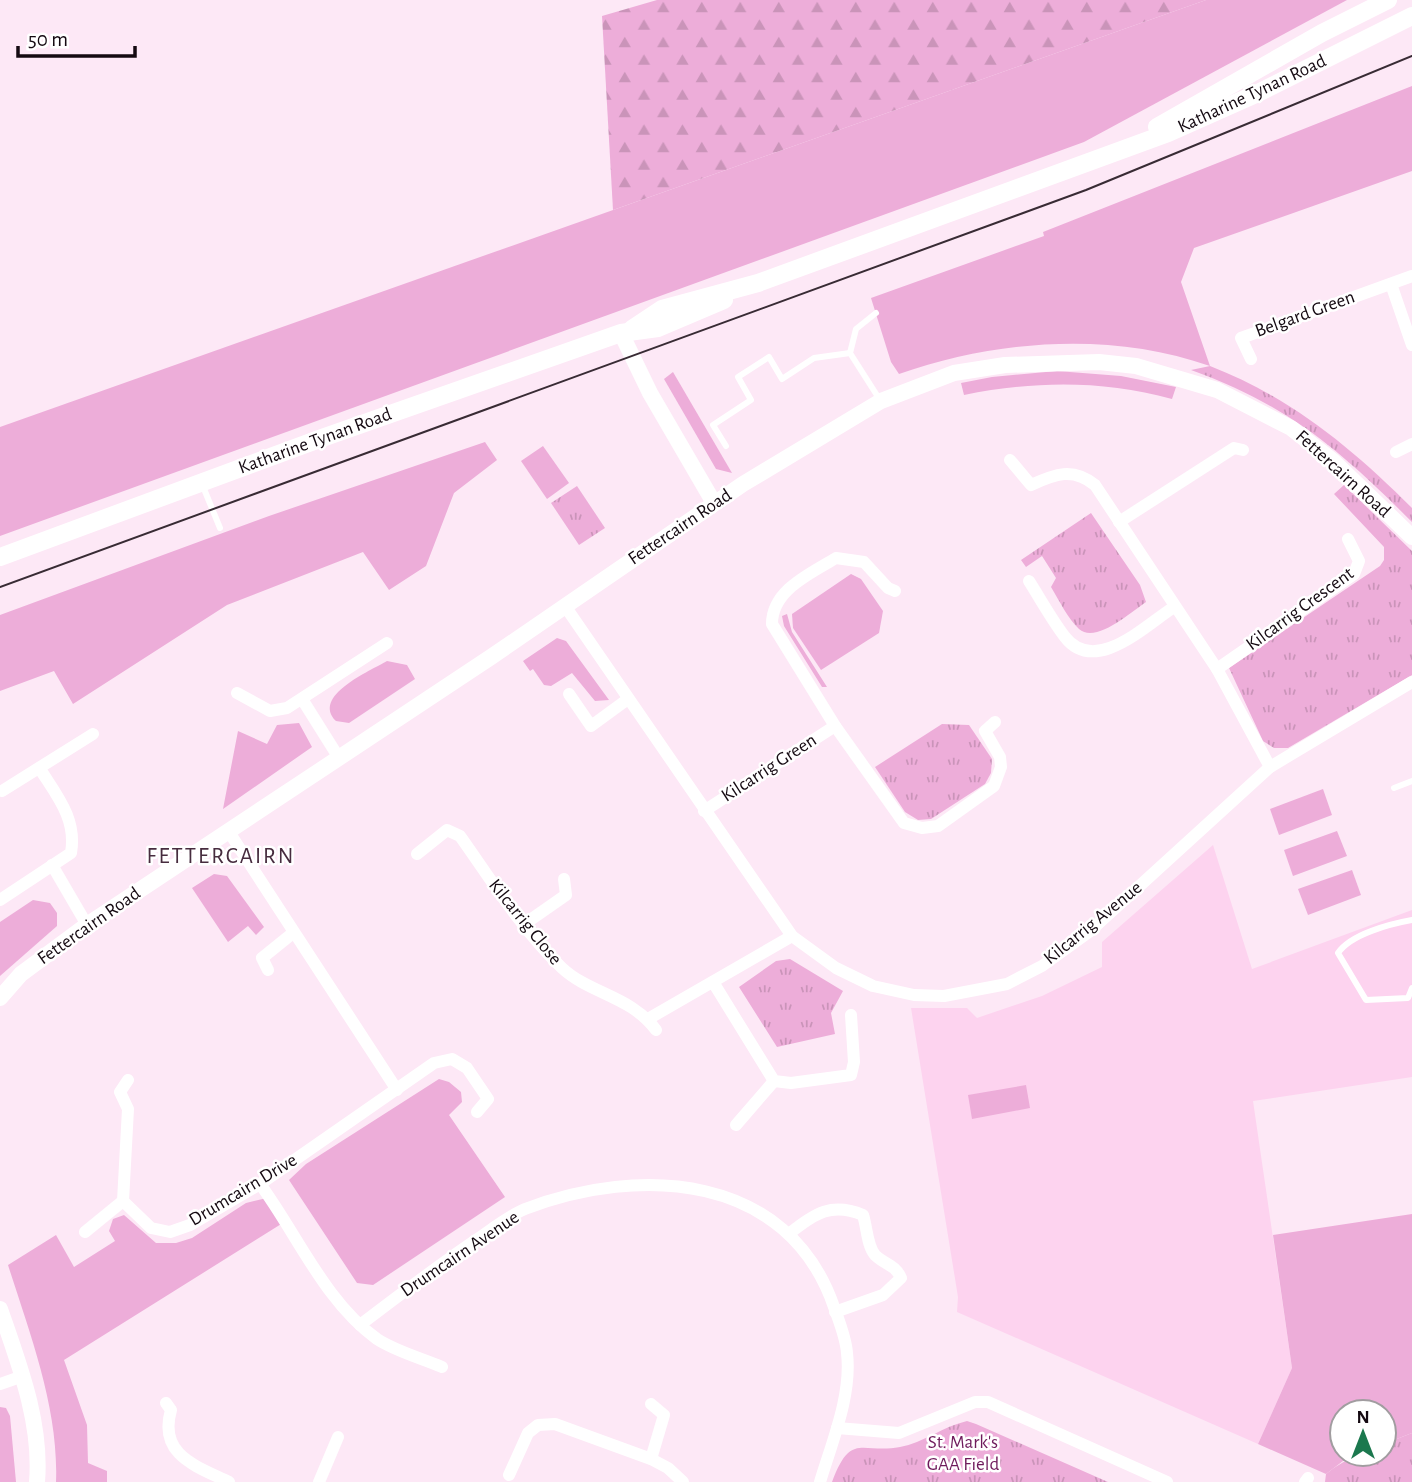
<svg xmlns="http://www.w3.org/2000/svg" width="1412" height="1482" viewBox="0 0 1412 1482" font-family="'Alegreya Sans',sans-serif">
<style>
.built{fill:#fdd3ef}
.grass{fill:#edadd9}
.forest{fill:url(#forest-firs)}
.park{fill:url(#park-tufts)}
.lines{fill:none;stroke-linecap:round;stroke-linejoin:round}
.service{stroke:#fff;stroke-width:6}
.minor{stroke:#fff;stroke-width:12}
.tertiary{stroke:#fff;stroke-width:16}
.secondary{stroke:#fff;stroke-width:18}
.tram{stroke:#382b34;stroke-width:2}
.labels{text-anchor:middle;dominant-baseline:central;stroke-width:5;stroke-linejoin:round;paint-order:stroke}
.street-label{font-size:19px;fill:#140911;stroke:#fff}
.park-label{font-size:19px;fill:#6f1b5c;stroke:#fff}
.quarter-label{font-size:23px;letter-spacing:2px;fill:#472c3f;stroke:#fff}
</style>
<defs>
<pattern id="forest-firs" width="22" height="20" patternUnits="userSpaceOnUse" patternTransform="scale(1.75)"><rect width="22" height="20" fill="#edadd9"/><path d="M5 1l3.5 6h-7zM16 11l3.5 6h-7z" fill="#ca94b9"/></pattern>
<pattern id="park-tufts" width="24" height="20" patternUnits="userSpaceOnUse" patternTransform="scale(1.75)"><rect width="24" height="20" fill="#edadd9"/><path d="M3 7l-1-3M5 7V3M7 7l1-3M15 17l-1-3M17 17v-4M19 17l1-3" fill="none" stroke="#ca94b9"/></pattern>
</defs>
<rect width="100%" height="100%" fill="#fde8f6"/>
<polygon class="built" points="1213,845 1252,969 1412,910 1412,1077 1253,1101 1292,1368 1258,1444 957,1312 958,1297 911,1008 967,1008 977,1018 1042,996 1102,967 1102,942"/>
<g class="grass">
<polygon points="1206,0 1347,0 1084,142 0,536 0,427"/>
<path d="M1412 86V171L1194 248 1181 282 1210 366C1110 331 997 340 899 374L891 362 871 298 1044 236 1043 232Z"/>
<path d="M1057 371 1121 376 1176 387 1172 399C1102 380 1034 381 964 395L961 383 992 377Z"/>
<polygon points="673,372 732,473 716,469 664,379"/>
<polygon points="485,442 497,460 454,493 426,566 389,590 363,552 227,605 73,704 54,671 0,691 0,615 269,516"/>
<polygon points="543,446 569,483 547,499 521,461"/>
<polygon points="851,574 861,579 883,611 879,633 821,670 793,628 792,614"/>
<polygon points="787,614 792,632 827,687 822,687 784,626 782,616"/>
<polygon points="557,638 566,641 609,700 595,701 572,673 551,686 544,685 533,669 530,671 523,661"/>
<path d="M387 661 407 665 415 679 349 723 336 721C311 696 370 671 387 661Z"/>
<polygon points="299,723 312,747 223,809 238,731 267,744 277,725"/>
<polygon points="1323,789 1332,815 1279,835 1270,809"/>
<polygon points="1337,831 1347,856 1293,876 1284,850"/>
<polygon points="1352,870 1361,895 1308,915 1298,889"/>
<polygon points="214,874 227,876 264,927 256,935 248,926 228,942 192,888"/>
<polygon points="33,900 50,903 57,913 57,926 0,976 0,922"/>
<polygon points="439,1079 449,1082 461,1092 462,1102 449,1115 505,1197 373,1285 357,1283 289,1180 306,1164"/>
<polygon points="1026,1085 1030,1108 972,1119 968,1095"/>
<path d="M267 1198 286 1221 64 1360 87 1425 88 1463 107 1471V1482H56C59 1409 30 1334 8 1265L56 1235 74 1267 115 1241 109 1231 113 1219 124 1215 156 1243H176L192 1238 246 1203Z"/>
<polygon points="1412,1214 1412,1433 1384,1444 1384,1412 1342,1412 1342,1454 1360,1454 1343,1461 1326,1474 1258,1444 1292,1368 1273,1235"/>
<polygon points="0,1407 6,1408 10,1416 16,1482 0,1482"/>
</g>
<polygon class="forest" points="657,0 1206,0 613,210 602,16"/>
<g class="park">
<path d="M1210 366C1290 397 1352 448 1412 508V522C1340 450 1288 405 1191 370Z"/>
<polygon points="1344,485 1412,551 1412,675 1288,748 1274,748 1263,741 1229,668 1380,566 1384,560 1384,547 1334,494"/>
<polygon points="577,486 605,528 579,545 551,503"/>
<path d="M1091 513 1140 585 1146 602C1131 612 1096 644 1079 629 1068 619 1059 600 1051 587L1056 578 1042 556 1026 567 1021 560Z"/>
<polygon points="942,724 969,725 992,759 991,773 985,784 931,819 918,820 905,812 875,767"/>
<polygon points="790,959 843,991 831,1013 835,1034 777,1047 739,987 776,961"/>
<path d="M967 1421 976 1424 1108 1482H832C851 1431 861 1454 900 1447 923 1443 944 1426 967 1421Z"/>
<path d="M1412 1433V1482H1325L1326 1474C1346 1458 1359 1454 1384 1454V1444Z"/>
</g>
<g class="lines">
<g class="service">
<polyline points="876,313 856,329 850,353 880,400"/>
<polyline points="726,446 713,425 751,400 738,377 769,357 782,379 814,358 850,353"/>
<polyline points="202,484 220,528"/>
<polyline points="1394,788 1412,781"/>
<path d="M1412 920C1390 924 1351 934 1338 953L1366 1000 1408 998 1412 988"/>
</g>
<g class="minor">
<polyline points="1391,284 1412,345"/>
<polyline points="1251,359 1241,338 1412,276"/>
<polyline points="1396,452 1412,444"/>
<path d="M1010 460 1031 485C1055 474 1073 467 1095 485L1217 669 1270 767"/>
<polyline points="1119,522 1234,448 1243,450"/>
<path d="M1029 581C1041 600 1052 620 1065 637 1095 676 1146 625 1174 607"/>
<path d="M895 591 888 588 864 562 836 558C810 574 772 590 772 624L835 726 904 823 922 828 938 826 994 786 1001 767 1000 757 985 731 995 722"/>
<polyline points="565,606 792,936 836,968 873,986 914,995 944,996 1007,984 1042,966 1089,932 1270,767 1412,682"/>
<polyline points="1217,669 1354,574 1359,561 1348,539"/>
<polyline points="237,693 270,711 287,708 387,643"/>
<polyline points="569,694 591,726 628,699"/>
<polyline points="302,699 339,758"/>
<polyline points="2,791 93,734"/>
<polyline points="704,811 835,726"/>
<polyline points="229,832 397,1090"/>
<path d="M417 854 447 830 460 836C492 881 522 930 562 968 590 994 631 996 656 1030"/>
<polyline points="52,865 87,925"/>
<path d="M0 900 71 853C77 819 57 796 40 769"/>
<polyline points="523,925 566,895 564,879"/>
<polyline points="268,970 262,958 293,933"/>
<polyline points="713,982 774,1081 791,1083 851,1075 854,1062 851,1015"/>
<polyline points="648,1019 792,936"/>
<polyline points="128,1080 120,1092 128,1109 123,1201 151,1228 170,1232 190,1225 260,1184 434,1063 452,1059 467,1068 488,1099 477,1112"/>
<polyline points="736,1125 774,1081"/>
<path d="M260 1184C297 1234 325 1302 377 1339 395 1351 421 1358 442 1367"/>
<polyline points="85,1232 123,1201"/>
<path d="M790 1233C815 1213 832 1202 863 1215 867 1227 867 1246 875 1255 885 1265 895 1264 901 1278L883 1295 835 1312"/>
<path d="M360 1325C398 1296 436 1267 476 1240 491 1230 508 1216 525 1209 640 1165 788 1173 834 1307 839 1321 846 1338 847 1353 852 1395 832 1442 820 1482"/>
<polyline points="0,1384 23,1376"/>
<path d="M166 1403 171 1410C158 1455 196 1466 229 1482"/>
<polyline points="837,1428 899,1433 975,1402 988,1402 1167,1482"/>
<polyline points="651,1459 664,1415 651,1404"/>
<polyline points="509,1475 528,1433 538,1425 555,1424 651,1459 668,1468 683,1482"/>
<polyline points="319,1482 338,1437"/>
<polyline points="1305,1482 1308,1478"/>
</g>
<g class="tertiary">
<polyline points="621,333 650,393 714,503"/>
<polyline points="0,998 21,974 87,925 491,657 743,484 881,401 954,373 1005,365 1099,362 1136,366 1217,390 1291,428 1333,461 1412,537"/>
<path d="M0 1309C19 1364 42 1423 37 1482"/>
</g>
<g class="secondary">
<polyline points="1157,127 1322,33 1388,0"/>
<polyline points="632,329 662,309 758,283 1168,133 1258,93 1412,16"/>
<polyline points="0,557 322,438 621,333 658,328 724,300"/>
</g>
<polyline class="tram" points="0,587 1086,190 1412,56"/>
</g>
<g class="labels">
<g class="street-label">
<text transform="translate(1252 94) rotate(-25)">Katharine Tynan Road</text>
<text transform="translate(1305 314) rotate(-20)">Belgard Green</text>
<text transform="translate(315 441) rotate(-20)">Katharine Tynan Road</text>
<text transform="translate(1343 474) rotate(42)">Fettercairn Road</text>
<text transform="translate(680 527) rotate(-34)">Fettercairn Road</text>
<text transform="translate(1300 609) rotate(-36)">Kilcarrig Crescent</text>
<text transform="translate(769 768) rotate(-33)">Kilcarrig Green</text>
<text transform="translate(525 922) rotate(51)">Kilcarrig Close</text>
<text transform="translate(1093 923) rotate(-39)">Kilcarrig Avenue</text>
<text transform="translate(89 926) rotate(-35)">Fettercairn Road</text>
<text transform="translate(243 1190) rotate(-31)">Drumcairn Drive</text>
<text transform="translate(460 1254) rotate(-34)">Drumcairn Avenue</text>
</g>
<g class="park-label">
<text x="963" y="1442">St. Mark's<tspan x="963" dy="22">GAA Field</tspan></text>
</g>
<g class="quarter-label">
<text x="221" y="856">FETTERCAIRN</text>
</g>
</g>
<g transform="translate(1363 1433)"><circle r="33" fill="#ffffff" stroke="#a19da0" stroke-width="2"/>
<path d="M0-5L12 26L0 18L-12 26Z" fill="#1b784e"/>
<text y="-10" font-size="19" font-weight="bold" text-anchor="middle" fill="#140911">N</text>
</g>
<path d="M18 46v10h117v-10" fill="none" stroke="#140911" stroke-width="3.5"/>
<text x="28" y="46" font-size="21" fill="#140911" stroke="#ffffff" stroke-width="5" paint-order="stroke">50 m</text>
</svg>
